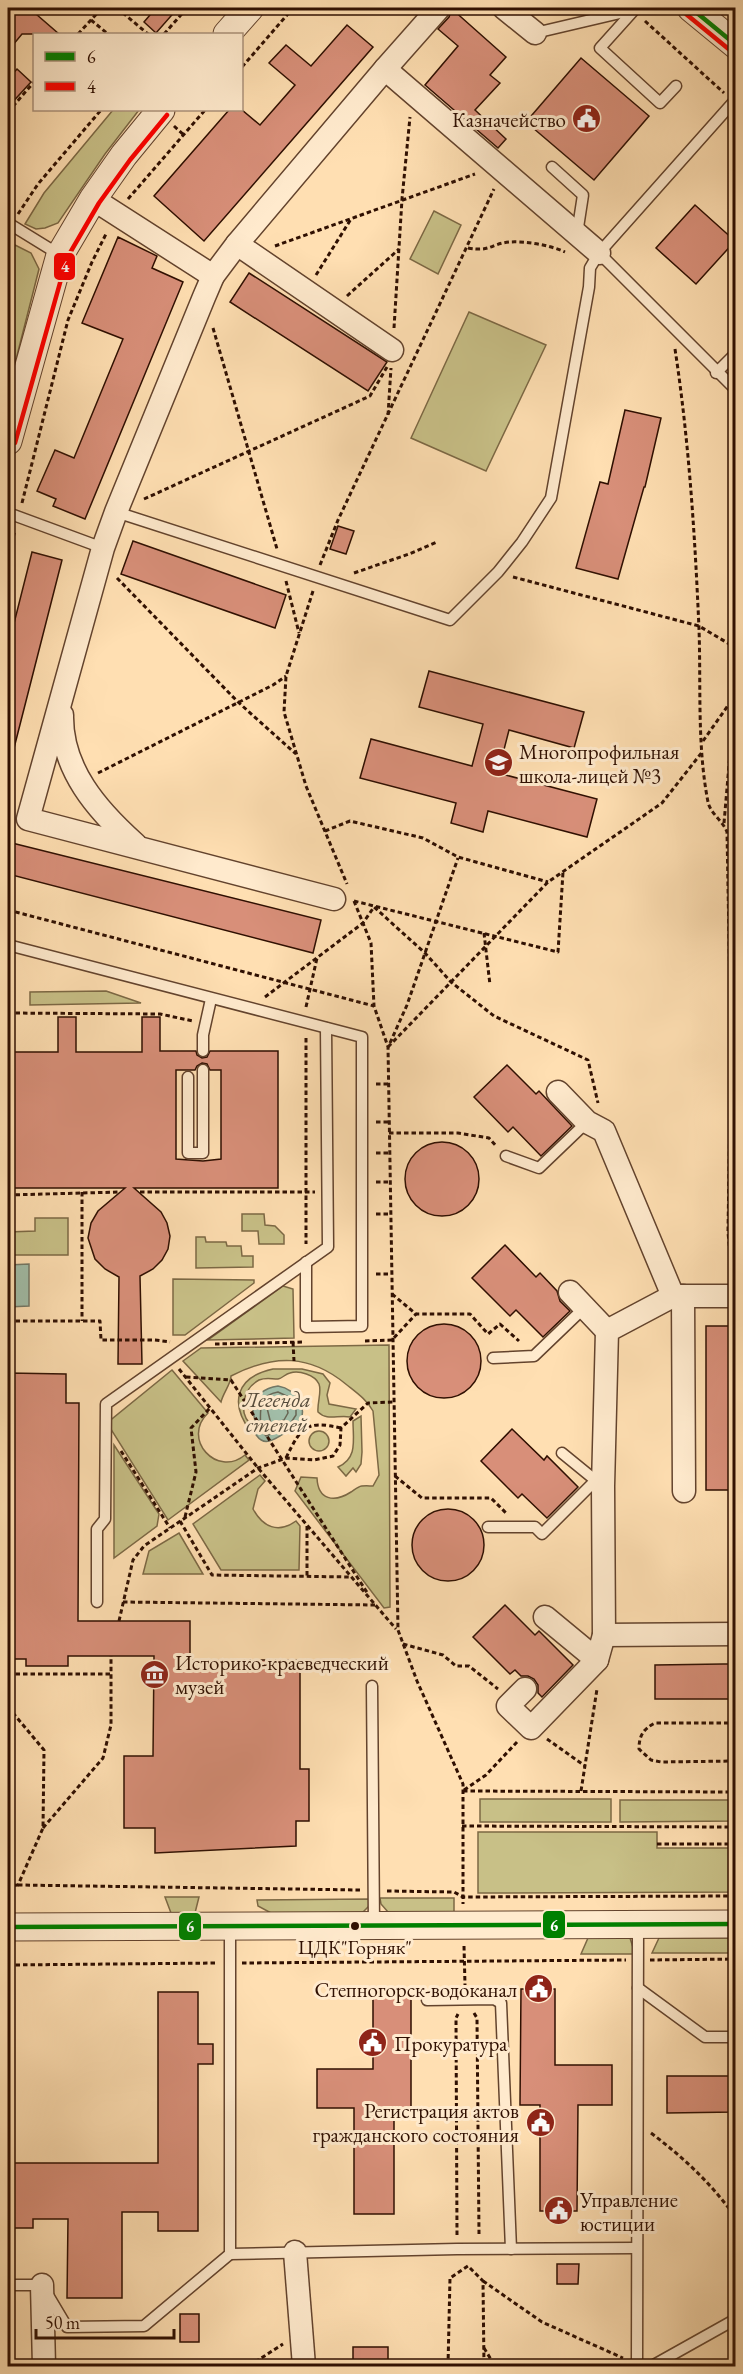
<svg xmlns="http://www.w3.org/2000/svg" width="743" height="2374" viewBox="0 0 743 2374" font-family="'EB Garamond',serif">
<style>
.green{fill:#c8c087;stroke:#7c6844;stroke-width:1.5}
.water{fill:#a1bda8;stroke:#737765;stroke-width:1.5}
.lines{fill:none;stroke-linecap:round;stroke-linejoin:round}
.shore{stroke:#686654;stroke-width:1.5}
.building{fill:#d88f79;stroke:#2f0f01;stroke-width:1.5;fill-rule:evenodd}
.service-casing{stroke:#63432d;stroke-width:13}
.minor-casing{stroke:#63432d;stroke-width:25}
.tertiary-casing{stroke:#63432d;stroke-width:29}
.path{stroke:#2f0f01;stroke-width:3;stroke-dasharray:4.5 3;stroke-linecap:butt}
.service{stroke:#ffeacd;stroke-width:10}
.minor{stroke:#ffeacd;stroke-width:22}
.tertiary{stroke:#ffeacd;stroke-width:27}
.bus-1-casing{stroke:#ffeacd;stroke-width:9}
.bus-2-casing{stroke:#ffeacd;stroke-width:9}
.bus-1{stroke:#008000;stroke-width:4.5}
.bus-2{stroke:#f00;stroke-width:4.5}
.bus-dot{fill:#2f0f01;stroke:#ffeacd;stroke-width:2}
.labels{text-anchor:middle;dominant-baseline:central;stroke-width:6;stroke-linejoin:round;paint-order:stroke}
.bus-label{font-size:20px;fill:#2f0f01;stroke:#ffeacd}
.poi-label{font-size:21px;fill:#2f0f01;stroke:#ffeacd;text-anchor:start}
.water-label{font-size:22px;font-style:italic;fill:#574c3b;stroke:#ffeacd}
.line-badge{stroke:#ffeacd;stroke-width:2}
.badge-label{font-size:16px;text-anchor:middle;font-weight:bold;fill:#fff}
</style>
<rect width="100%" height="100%" fill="#ffdfb2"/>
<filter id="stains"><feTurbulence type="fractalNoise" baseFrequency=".00333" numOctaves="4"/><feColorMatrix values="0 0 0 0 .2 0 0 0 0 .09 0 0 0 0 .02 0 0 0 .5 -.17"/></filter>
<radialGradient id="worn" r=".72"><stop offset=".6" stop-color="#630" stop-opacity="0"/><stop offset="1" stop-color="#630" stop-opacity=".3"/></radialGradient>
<g class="green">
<polygon points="113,110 139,110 105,154 58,223 45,228 36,229 25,224 44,193"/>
<polygon points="434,211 461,225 438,274 410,259"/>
<polygon points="15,245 31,253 39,269 8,391 8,262"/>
<polygon points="469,312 546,345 486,471 411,438"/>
<polygon points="106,991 141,1003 30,1005 30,992"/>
<polygon points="242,1214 264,1214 265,1225 275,1226 284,1235 284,1244 259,1244 258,1231 242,1231"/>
<polygon points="35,1218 68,1218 68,1255 8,1255 8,1232 35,1231"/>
<polygon points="196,1237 205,1237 206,1242 226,1242 227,1246 241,1246 242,1256 253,1256 253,1267 196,1268"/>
<polygon points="173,1279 254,1280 254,1283 185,1335 173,1335"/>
<polygon points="283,1286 293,1289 294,1338 208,1340"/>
<path d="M389 1345 390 1607 384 1608 295 1491 301 1477 317 1478C318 1500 334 1503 351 1492 353 1491 356 1488 359 1487 362 1485 369 1486 373 1486L379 1475 373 1411C367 1400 357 1393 347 1385 310 1354 274 1354 231 1376 231 1384 223 1393 221 1402L183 1361 201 1348Z"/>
<path d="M273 1369H302L323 1374 330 1383 327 1395 329 1404 356 1409 350 1417C337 1415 327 1421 318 1412 317 1403 322 1392 319 1384 315 1375 299 1370 290 1373 285 1374 283 1378 278 1379 271 1379 266 1377 259 1380 242 1389 237 1415 254 1427V1431L251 1432C229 1403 236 1377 273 1369Z"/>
<path d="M172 1370 208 1413C181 1439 217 1478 245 1455L249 1460 168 1520 107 1423Z"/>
<path d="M361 1416 362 1452 361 1464 356 1472 353 1468 346 1476 338 1467C358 1458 353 1440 353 1421Z"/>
<circle cx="319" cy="1441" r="10"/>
<polygon points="114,1445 159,1514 157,1526 114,1558"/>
<path d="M260 1475 265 1481 258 1489 253 1509C263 1527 278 1534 296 1521L300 1526 299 1570H221L193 1524Z"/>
<polygon points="179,1533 203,1574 143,1574 149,1551"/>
<rect x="480" y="1799" width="131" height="23"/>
<polygon points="620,1800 735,1800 735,1821 620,1822"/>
<polygon points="478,1832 657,1832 657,1848 735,1848 735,1892 478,1893"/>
<polygon points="165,1897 199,1897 195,1913 171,1913"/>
<polygon points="380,1898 454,1898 454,1912 388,1912 381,1904"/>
<polygon points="369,1899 370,1905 362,1913 271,1913 258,1906 257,1900"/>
<polygon points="588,1938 630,1938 635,1954 581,1954"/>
<polygon points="659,1938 735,1938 735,1953 652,1953"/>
</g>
<g class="water">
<polygon points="29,1264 29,1306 8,1307 8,1265"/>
<path d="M278 1386C297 1389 311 1410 296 1427 291 1432 286 1432 280 1436 273 1440 264 1446 257 1436 253 1431 254 1428 255 1423 255 1418 253 1414 253 1409 254 1395 265 1388 278 1386Z"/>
</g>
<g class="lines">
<g class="shore">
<path d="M278 1392 291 1398 296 1406V1415L288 1427 266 1436 260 1429C262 1413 255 1396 278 1392Z"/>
<polygon points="278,1400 286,1403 288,1413 284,1420 271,1424 267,1408 270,1403"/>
</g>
</g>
<g class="building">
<polygon points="8,8 29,8 59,34 22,34 8,51"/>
<polygon points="156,8 178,8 156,33 144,22"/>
<polygon points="452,9 506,57 490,75 500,83 475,110 506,139 498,148 425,85 458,46 438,29 449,17"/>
<polygon points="347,25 373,47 204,241 154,196 229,110 242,110 260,125 295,85 269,63 286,45 311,66"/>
<polygon points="581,58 649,116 594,180 526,122"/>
<polygon points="17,69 31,82 8,107 8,79"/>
<polygon points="695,205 735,241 696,284 656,248"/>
<polygon points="118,237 157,256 152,268 183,282 85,519 53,506 56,499 37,491 55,450 74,458 123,339 82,323"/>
<polygon points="249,273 387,362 368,391 230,302"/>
<polygon points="625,410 661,418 645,487 644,487 618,579 576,568 600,482 608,484"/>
<polygon points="338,526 354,531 346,554 330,549"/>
<polygon points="133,541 286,595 275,628 121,574"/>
<polygon points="32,552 62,560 13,752 8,751 8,647"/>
<polygon points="429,671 584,712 574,748 509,730 498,773 597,799 587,837 488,811 483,832 451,823 456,803 360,778 371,739 472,766 483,724 419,707"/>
<polygon points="8,842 321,920 313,953 8,874"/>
<path d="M58 1017H76V1052H142V1017H160V1051H196L197 1055 202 1058 207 1057 210 1051H278V1188H134L161 1212 167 1223 170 1236 168 1249 162 1260 153 1269 140 1276 142 1364H118L119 1277 105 1269 95 1259 88 1238 91 1223 98 1211 125 1188H8V1052H58ZM202 1063 207 1064 210 1070H221V1159L203 1161 176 1159V1070H195L197 1066Z"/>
<polygon points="507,1065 536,1094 539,1091 572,1126 541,1156 513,1127 508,1132 474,1097"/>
<circle cx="442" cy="1179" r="37"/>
<polygon points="505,1245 536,1277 540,1273 557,1291 560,1301 570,1311 543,1337 516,1310 510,1316 472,1278"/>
<circle cx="444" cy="1361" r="37"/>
<rect x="706" y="1326" width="29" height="164"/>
<polygon points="8,1373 66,1374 66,1403 79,1403 78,1621 190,1621 190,1660 300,1660 300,1769 309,1769 309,1821 296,1821 296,1846 155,1853 155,1828 124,1828 124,1756 153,1756 154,1656 68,1656 68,1666 26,1666 26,1659 8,1659"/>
<polygon points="512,1429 544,1460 547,1456 578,1487 547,1518 522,1494 518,1498 481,1461"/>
<circle cx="448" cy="1545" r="36"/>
<polygon points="505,1605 535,1635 539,1631 573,1665 542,1697 538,1693 538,1685 534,1679 528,1676 521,1676 515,1670 510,1674 473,1637"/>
<polygon points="723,1664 735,1664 735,1699 655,1699 655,1665"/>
<polygon points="373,1989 411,1989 411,2108 394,2108 394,2214 354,2214 354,2108 317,2108 317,2069 373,2069"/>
<polygon points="521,1989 555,1989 555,2065 612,2065 612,2105 578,2105 577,2211 540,2211 540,2105 520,2105"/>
<polygon points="158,1992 198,1992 198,2044 213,2044 213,2064 198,2064 198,2231 158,2231 158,2212 122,2212 122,2298 67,2298 68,2219 33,2219 33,2228 8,2228 8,2163 158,2163"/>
<polygon points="667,2076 735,2076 735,2112 667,2113"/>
<polygon points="557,2264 579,2264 578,2284 557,2284"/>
<rect x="180" y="2314" width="19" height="28"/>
<rect x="353" y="2347" width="35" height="20"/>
</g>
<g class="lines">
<defs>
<g id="service">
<polyline points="636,8 600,48 660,103 676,86"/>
<polyline points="535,33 633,10"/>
<polyline points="736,99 599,253 736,390"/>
<polyline points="552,167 583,195 577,234"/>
<polyline points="8,223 60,255"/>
<polyline points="716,373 736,353"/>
<polyline points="116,512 450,620 498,572 522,542 551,498 589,287 590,268 599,253"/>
<polyline points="8,513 103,548"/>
<polyline points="8,945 362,1037 362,1326 306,1327 306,1262"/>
<polyline points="203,1051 203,1035 211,999"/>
<polyline points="188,1077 188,1153 203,1153 203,1070"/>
<polyline points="506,1156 539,1168 587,1122"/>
<polyline points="493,1358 534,1356 584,1308"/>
<polyline points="562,1453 600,1484"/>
<polyline points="488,1527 535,1527 542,1534 595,1481"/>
<polyline points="97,1602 97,1529 105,1519 106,1404 328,1247 326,1028"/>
<polyline points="372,1686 374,1925"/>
<polyline points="638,1988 705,2037 736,2037"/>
<polyline points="427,2000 494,1999 501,2003 511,2249"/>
<polyline points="230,2254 457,2249 635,2248"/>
<polyline points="8,2285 42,2285 67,2327 144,2326 230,2254 230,1926"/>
<polyline points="637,2366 638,1925"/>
<polyline points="652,2366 736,2319"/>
</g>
<g id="minor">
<polyline points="504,8 535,33"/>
<polyline points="385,69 439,8"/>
<polyline points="93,199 213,276"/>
<polyline points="237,244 392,350"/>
<path d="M62 715C61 769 97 810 135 844"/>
<polyline points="334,899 28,819 103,548 116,512 204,297 213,276 237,244 385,69 599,253"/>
<polyline points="558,1092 587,1122 604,1131 673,1296"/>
<polyline points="570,1292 607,1331"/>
<polyline points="683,1296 684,1491"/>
<polyline points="545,1617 597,1660"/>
<polyline points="604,1635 736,1634"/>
<polyline points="525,1689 508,1706 531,1728 597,1660 604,1635 603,1486 607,1331 673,1296 736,1296"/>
<polyline points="295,2252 304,2366"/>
<polyline points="42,2285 44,2366"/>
</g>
<g id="tertiary">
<polyline points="691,8 736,45"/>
<polyline points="227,34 250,8"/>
<polyline points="8,441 60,255 93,199 124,155 161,110"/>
<polyline points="8,1927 736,1924"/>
</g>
</defs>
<use href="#service" class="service-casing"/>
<use href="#minor" class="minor-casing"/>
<use href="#tertiary" class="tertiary-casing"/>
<g class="path">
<polyline points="117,8 148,34"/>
<polyline points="151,8 152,8"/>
<polyline points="91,20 108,34"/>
<polyline points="645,21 724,93"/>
<polyline points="78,34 102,8"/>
<polyline points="164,34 187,8"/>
<polyline points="242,67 293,8"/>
<polyline points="8,112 34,82"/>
<polyline points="174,126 184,135"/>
<polyline points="128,199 205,110"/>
<polyline points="18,214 38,184 101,110"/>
<polyline points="275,246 475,174"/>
<path d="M468 248C491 252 490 244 509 242 527 241 549 245 565 252"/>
<polyline points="316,275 351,219"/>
<polyline points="347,296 399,249"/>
<polyline points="213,328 277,549"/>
<polyline points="394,328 402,199 410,117"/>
<path d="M675 349C689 441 695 536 699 629 701 686 697 746 708 802 710 813 723 821 727 832L731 1047 728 1232 732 1276"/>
<polyline points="388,415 391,368"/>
<polyline points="144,499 370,396 387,367"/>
<polyline points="22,503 68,320 92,262 107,232"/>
<polyline points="8,559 15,530"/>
<polyline points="320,565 338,520 494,189"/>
<polyline points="354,573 409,554 437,542"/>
<polyline points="513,577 699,626 736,648"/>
<polyline points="117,578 238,702 296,754"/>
<polyline points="286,581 299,633"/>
<polyline points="313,591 286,676 284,712 306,786 347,884"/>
<polyline points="703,741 734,697"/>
<polyline points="98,773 273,685 286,676"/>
<polyline points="724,823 735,696"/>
<polyline points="325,831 350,821 423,838 458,857 548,882"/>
<polyline points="354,901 371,943 374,1006 388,1047 398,1630 417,1681 463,1784 463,1904"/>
<polyline points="354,901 558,952 563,872"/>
<polyline points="8,910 374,1006"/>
<polyline points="484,933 490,985"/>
<polyline points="265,997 363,923 374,907 425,953 451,982 494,1016 588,1060 598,1103"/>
<polyline points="306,1007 317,958"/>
<polyline points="8,1013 160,1014 193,1021"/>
<polyline points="306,1038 306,1244"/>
<polyline points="390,1043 407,1005 458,858"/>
<polyline points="388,1047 548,882 662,803 703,751"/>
<polyline points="376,1084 389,1084"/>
<polyline points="376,1122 389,1122"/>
<polyline points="389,1133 458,1133 489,1138 497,1147"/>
<polyline points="376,1153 390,1153"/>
<polyline points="376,1182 390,1182"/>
<polyline points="82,1192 82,1321"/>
<polyline points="140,1192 315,1192"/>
<polyline points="8,1195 120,1192"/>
<polyline points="376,1214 390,1214"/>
<polyline points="376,1274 391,1274"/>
<polyline points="392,1294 416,1314 470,1314 488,1334 500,1324 519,1341"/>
<polyline points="8,1321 100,1321 101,1340 155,1340 170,1342"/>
<polyline points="365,1341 392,1340 416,1314"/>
<polyline points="293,1342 294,1361"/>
<polyline points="215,1344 305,1342"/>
<polyline points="179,1369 258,1468 396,1629"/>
<polyline points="186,1377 231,1380 368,1594"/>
<polyline points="121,1451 170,1528"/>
<path d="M286 1458C301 1427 306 1420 341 1428"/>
<polyline points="395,1476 422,1498 491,1498 506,1513"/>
<polyline points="185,1517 196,1472 191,1428 210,1408"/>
<polyline points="180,1521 212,1575 351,1577"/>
<polyline points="307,1526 307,1576"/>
<polyline points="123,1602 375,1605"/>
<polyline points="119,1621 133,1560 144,1546 258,1468 286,1458 314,1460 333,1456 340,1445 341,1428 368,1403 393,1402"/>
<polyline points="403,1644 443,1655 456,1666 469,1666 498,1689"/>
<polyline points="8,1674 111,1674"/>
<polyline points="8,1707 44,1750 43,1828 18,1885 8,1886"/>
<path d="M736 1723H655C643 1729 639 1736 639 1749L651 1760 661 1762 736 1761"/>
<polyline points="547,1739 585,1766"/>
<polyline points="464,1790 486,1775 517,1742"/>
<polyline points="463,1791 736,1792"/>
<polyline points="581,1791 597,1689"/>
<polyline points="462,1826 736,1827"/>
<polyline points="43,1828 103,1758 111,1725 111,1656"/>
<polyline points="657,1844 736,1844"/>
<polyline points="18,1885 360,1890"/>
<polyline points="387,1891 454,1892 463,1897 736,1896"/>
<polyline points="464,1946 465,1985"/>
<polyline points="650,1960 736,1959"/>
<polyline points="242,1963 626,1960"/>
<polyline points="8,1965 218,1963"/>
<polyline points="474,2013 477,2018 479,2234"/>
<path d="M651 2133C684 2158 711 2183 736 2218"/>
<polyline points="457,2235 456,2018 458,2014"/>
<polyline points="483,2281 542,2322 623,2358"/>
<polyline points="484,2348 495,2366"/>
<polyline points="249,2366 283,2344"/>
<polyline points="448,2366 450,2278 468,2266 483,2281 484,2366"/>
</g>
<use href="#service" class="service"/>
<use href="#minor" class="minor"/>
<use href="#tertiary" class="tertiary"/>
<defs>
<g id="bus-1">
<polyline points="691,8 736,45"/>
<polyline points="8,1927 736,1924"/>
</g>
<g id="bus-2">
<polyline points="686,14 731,51"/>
<polyline points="15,443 67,258 99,203 130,160 167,115"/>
</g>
</defs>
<use href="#bus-1" class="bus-1-casing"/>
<use href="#bus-2" class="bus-2-casing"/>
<use href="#bus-1" class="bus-1"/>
<use href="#bus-2" class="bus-2"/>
</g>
<defs>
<symbol id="civic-disc" viewBox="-11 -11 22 22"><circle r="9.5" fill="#8f2418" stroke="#ffeacd"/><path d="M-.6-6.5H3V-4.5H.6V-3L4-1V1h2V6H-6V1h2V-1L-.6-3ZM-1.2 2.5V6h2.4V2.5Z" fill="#fff"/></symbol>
<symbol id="school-disc" viewBox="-11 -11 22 22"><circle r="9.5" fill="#8f2418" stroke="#ffeacd"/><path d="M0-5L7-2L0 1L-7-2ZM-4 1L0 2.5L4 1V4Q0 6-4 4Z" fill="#fff"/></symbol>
<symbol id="museum-disc" viewBox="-11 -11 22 22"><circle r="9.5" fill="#8f2418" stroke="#ffeacd"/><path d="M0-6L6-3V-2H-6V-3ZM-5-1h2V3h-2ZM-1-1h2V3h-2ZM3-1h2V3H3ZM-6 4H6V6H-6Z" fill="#fff"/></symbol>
</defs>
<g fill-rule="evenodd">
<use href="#civic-disc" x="570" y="102" width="33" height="33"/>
<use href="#school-disc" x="482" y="746" width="33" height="33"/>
<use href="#museum-disc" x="138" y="1658" width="33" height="33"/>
<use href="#civic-disc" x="522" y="1972" width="33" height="33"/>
<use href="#civic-disc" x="356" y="2026" width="33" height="33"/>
<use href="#civic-disc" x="524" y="2106" width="33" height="33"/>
<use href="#civic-disc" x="542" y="2194" width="33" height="33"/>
</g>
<circle class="bus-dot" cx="355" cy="1926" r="5"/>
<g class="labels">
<g class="bus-label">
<text x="355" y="1947">ЦДК"Горняк"</text>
</g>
<g class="poi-label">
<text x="566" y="119" text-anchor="end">Казначейство</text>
<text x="519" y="751">Многопрофильная<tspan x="519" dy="24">школа-лицей №3</tspan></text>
<text x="175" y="1662">Историко-краеведческий<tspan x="175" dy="24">музей</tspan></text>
<text x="517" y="1989" text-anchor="end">Степногорск-водоканал</text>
<text x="394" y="2043">Прокуратура</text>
<text x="519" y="2110" text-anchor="end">Регистрация актов<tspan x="519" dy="24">гражданского состояния</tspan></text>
<text x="580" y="2199">Управление<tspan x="580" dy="24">юстиции</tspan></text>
</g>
<g class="water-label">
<text x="277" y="1399">Легенда<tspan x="277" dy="25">степей</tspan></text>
</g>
</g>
<g class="line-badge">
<rect x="53" y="252" width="23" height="29" rx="6" fill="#f00"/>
<rect x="542" y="1910" width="24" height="29" rx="6" fill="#008000"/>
<rect x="178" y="1912" width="24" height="29" rx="6" fill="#008000"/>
</g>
<g class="badge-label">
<text x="65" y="272">4</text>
<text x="554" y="1931">6</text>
<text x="190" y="1932">6</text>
</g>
<rect width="743" height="2374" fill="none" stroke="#ffdfb2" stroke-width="30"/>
<rect x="9" y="9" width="725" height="2356" fill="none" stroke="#2f0f01" stroke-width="3"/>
<rect x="15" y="15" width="713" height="2344" fill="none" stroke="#2f0f01" stroke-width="1.5"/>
<rect x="33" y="33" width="210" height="78" fill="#ffeacd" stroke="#ac927b" stroke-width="1.5"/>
<rect x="45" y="52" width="30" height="9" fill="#008000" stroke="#ac927b" stroke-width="1.5"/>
<text x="87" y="63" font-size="18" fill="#2f0f01">6</text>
<rect x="45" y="82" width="30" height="9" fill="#ff0000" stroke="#ac927b" stroke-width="1.5"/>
<text x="87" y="93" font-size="18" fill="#2f0f01">4</text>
<path d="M36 2329v9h138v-9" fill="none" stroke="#2f0f01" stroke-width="3"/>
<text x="45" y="2329" font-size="18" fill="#2f0f01" stroke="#ffeacd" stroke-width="4.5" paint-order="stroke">50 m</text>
<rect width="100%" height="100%" filter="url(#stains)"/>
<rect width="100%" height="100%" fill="url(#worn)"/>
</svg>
